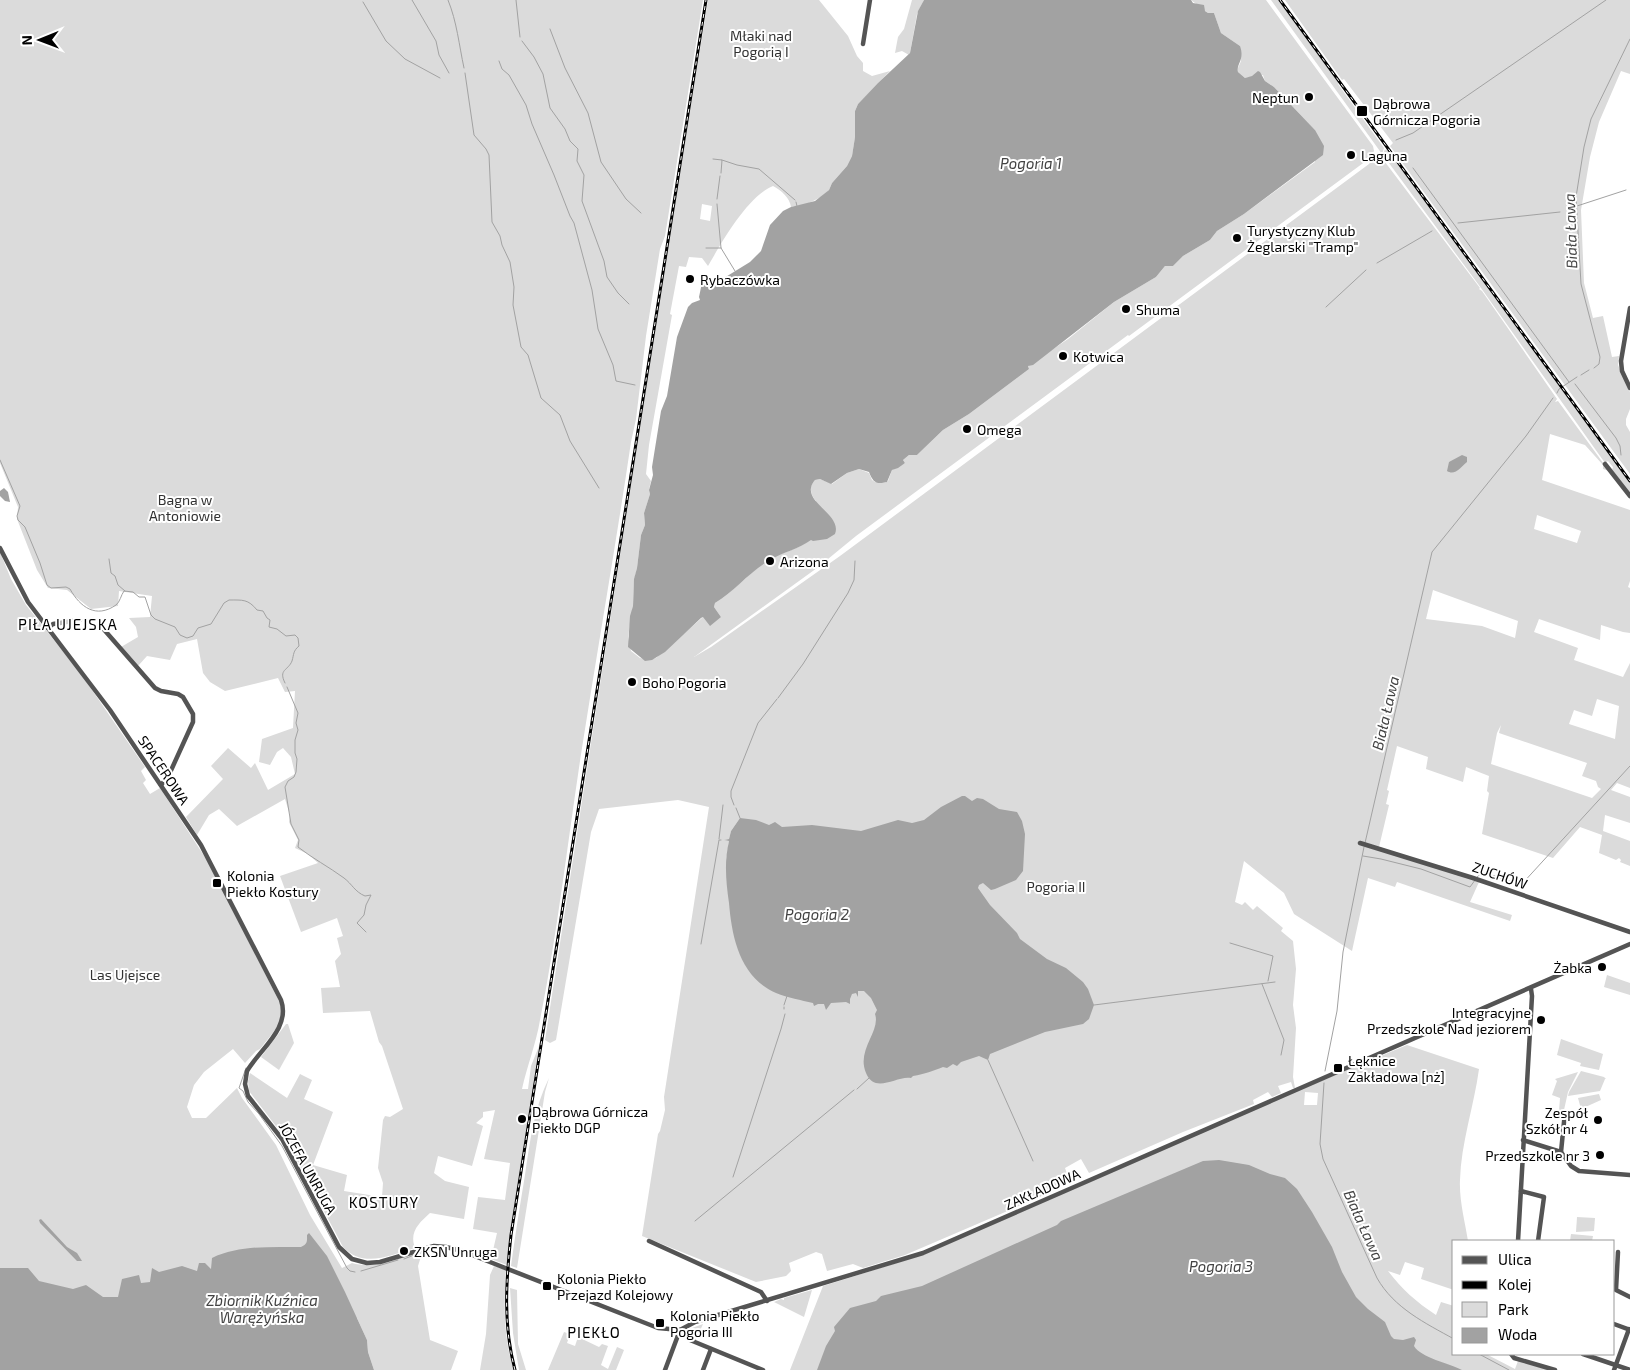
<svg xmlns="http://www.w3.org/2000/svg" width="1630" height="1370" viewBox="0 0 1630 1370" font-family="'Exo 2',sans-serif">
<style>
.green{fill:#dbdbdb;fill-rule:evenodd}
.water{fill:#a2a2a2}
.lines{fill:none;stroke-linecap:round;stroke-linejoin:round}
.stream{stroke:#a2a2a2;stroke-width:1}
.street{stroke:#545454;stroke-width:4.5}
.rail-casing{stroke:#000;stroke-width:3}
.rail{stroke:#fff;stroke-width:1;stroke-dasharray:4;stroke-linecap:butt}
.poi-dot{fill:#000;stroke:#fff;stroke-width:2}
.labels{text-anchor:middle;dominant-baseline:central;stroke-width:4;stroke-linejoin:round;paint-order:stroke}
.park-label{font-size:14px;fill:#323232;stroke:#fff}
.poi-label{font-size:14px;fill:#000;stroke:#fff;text-anchor:start}
.street-label{font-size:14px;fill:#000;stroke:#fff}
.water-label{font-size:15px;font-style:italic;fill:#434343;stroke:#fff}
.neighbourhood-label{font-size:15px;letter-spacing:1px;fill:#000;stroke:#fff}
</style>
<rect width="100%" height="100%" fill="#fff"/>
<g class="green">
<path d="M0 0H703L665 236 660 249 646 336 636 419 631 442C616 544 598 646 582 748 568 838 558 930 540 1020 536 1044 527 1066 522 1089H528L531 1066 539 1046 542 1027 511 1226 507 1265 491 1259 497 1233 473 1229 478 1197 505 1200 510 1163 484 1159 495 1110 483 1112V1117L476 1123 483 1126 472 1166 438 1156 434 1173 445 1181 469 1187 464 1219 430 1213C419 1223 409 1232 415 1248 390 1255 364 1269 343 1247L285 1138 249 1091 248 1081 250 1073 287 1098 300 1074 312 1080 304 1099 333 1112 313 1165 347 1175 344 1191 382 1197 383 1183 378 1168 383 1120 385 1116 390 1117 403 1109 382 1046 379 1042 370 1011 323 1013 321 988 340 987 335 961 341 954 337 938 343 936 337 918 301 932 280 876 318 863 308 854 295 848 298 840 289 822 290 815 285 799 237 826 219 809 209 815 197 835 186 817 223 779 211 766 228 748 251 768 255 763 268 790 295 774 291 757 283 748 277 752 270 765 259 762 262 739 293 728 295 691 285 692 278 678 225 691 210 682 203 673 197 639 177 644 170 660 147 656 138 666 121 647 138 637 136 627 129 618 150 617 152 596 119 591 118 606 91 609 67 590 48 588 37 570 17 519 18 507 0 463Z"/>
<path d="M708 0H819L848 36 857 56 863 63V71L872 76 890 71 858 104 855 111V137L852 156 847 166 832 183 829 190 821 197 807 204 791 207C790 198 781 190 773 186 747 197 722 242 708 266L702 258 689 257 686 267 679 266 670 314 672 315 649 445 646 474 651 481 649 489 650 494 644 513 645 525 641 535 637 568 634 581 633 606 628 637 631 651 640 658 648 660 656 658 703 617H721L714 607 715 603C735 591 750 571 770 559 783 552 799 549 811 539L816 501C811 495 808 487 815 480L820 479 832 484 847 473 859 469 869 473 872 480 875 482 885 483 888 481 892 470 905 463 903 460 909 455H917L943 430 969 414 1029 369 1028 366 1068 339 1114 302 1156 277 1165 266H1173L1183 256 1210 240 1217 231 1244 214 1315 162V130L1274 87 1265 81 1263 75 1245 78 1238 72V68L1241 61 1240 46 1221 33 1214 13H1208L1191 0H1266L1373 146 1374 151 1370 158 1129 336 1128 335 856 536 817 568 694 657 711 647 840 556 1369 164 1372 160 1382 158 1480 288 1479 289 1482 291 1557 399 1555 402 1558 401 1609 471 1603 469V465L1585 445 1550 434 1542 480 1630 510V581L1628 587 1630 588V633L1623 632 1601 625 1600 640 1539 619 1534 632 1578 648 1574 660 1623 677 1630 663V788L1617 783 1611 790 1630 797V823L1605 815 1603 831 1630 841V866L1620 862 1621 860 1619 858 1616 860 1599 853 1602 835 1580 827 1553 858 1482 834 1489 793 1487 791 1489 776 1466 767 1463 782 1426 769 1428 757 1397 746 1387 790 1389 791 1386 804 1389 805 1379 847 1374 845 1479 882 1470 902 1512 915 1510 921 1397 882 1395 887 1368 878 1352 951 1294 914 1284 893 1244 861 1235 902 1242 905 1245 902 1253 910 1257 906 1283 928 1281 931 1293 941 1296 969 1293 1005 1296 1028 1293 1077 1295 1088H1293L1291 1082 1278 1086 1281 1093 1272 1097 1268 1092 1253 1100 1254 1104 1183 1132 1089 1173 1081 1159 1065 1168 1070 1182 1047 1192 1040 1197 905 1255 863 1268 853 1264 827 1271 822 1254 816 1252 789 1263 791 1271 786 1276 756 1282 642 1236 658 1134 660 1131 665 1110 664 1097 709 807 678 800 599 809 591 832 556 1040 550 1043 545 1040 663 278ZM702 204 712 206 710 221 700 219ZM1537 515 1581 531 1577 543 1534 529ZM1433 590 1518 621 1515 638 1482 626 1426 619ZM1597 699 1619 706 1615 739 1569 724 1574 710 1592 716ZM1501 725 1499 733 1587 763 1582 776 1596 781 1598 787 1601 789 1592 798 1491 764 1497 733ZM740 818 726 861 729 841 724 840 729 839 731 831Z"/>
<polygon points="912,0 924,0 917,14 910,53 909,55 902,51 895,53 898,37 904,29"/>
<polygon points="1271,0 1279,0 1339,82 1338,84 1384,148 1382,154"/>
<polygon points="1285,0 1630,0 1630,74 1621,71 1599,122 1590,157 1581,210 1584,283 1593,318 1603,316 1612,357 1619,356 1618,365 1630,392 1630,409 1626,419 1626,425 1630,432 1630,474 1390,146 1393,143 1344,79 1342,80"/>
<polygon points="1387,148 1630,483 1630,494 1612,470 1613,467 1608,461 1605,463 1481,288 1383,155 1385,149 1386,151"/>
<path d="M0 552 11 579 26 605 81 674 145 767 141 771 146 780 143 783 150 794 160 788 210 865 281 1005C285 1022 270 1036 260 1049L256 1051 245 1063 233 1049 204 1072 194 1085 187 1107 192 1118H206L237 1088 242 1098 276 1145 310 1215 342 1268 352 1263C376 1270 399 1258 423 1250L418 1266 430 1340 458 1351 451 1370H374L368 1352 367 1340 357 1318 98 1312H0Z"/>
<polygon points="1607,975 1630,983 1630,995 1604,987"/>
<polygon points="286,1024 288,1024 294,1043 279,1070 261,1057"/>
<polygon points="1561,1039 1603,1054 1599,1070 1580,1066 1581,1063 1557,1055"/>
<path d="M1407 1045 1479 1069C1474 1106 1461 1143 1460 1180 1459 1200 1465 1222 1468 1241H1454V1290L1421 1279 1424 1268 1405 1262 1400 1275 1388 1271C1402 1289 1416 1302 1436 1315L1441 1302 1454 1306V1354H1486L1515 1369 1518 1361 1549 1370H790L823 1286 925 1254 1297 1091ZM1305 1092 1318 1093 1317 1105H1304Z"/>
<polygon points="1581,1071 1604,1077 1606,1079 1605,1079 1600,1091 1568,1096 1569,1092"/>
<polygon points="1578,1072 1568,1092 1564,1110 1559,1111 1560,1098 1552,1095 1557,1081 1555,1079"/>
<path d="M549 1078 545 1092 517 1268 511 1266C515 1236 520 1205 525 1175 530 1141 534 1108 549 1078Z"/>
<polygon points="1599,1094 1601,1100 1581,1109 1578,1098"/>
<polygon points="1577,1217 1595,1218 1594,1231 1576,1232"/>
<polygon points="1571,1234 1593,1236 1592,1241 1570,1241"/>
<path d="M494 1266 506 1270C504 1303 503 1338 514 1370H480L486 1334 490 1275Z"/>
<polygon points="510,1288 517,1290 518,1344 526,1370 519,1370 513,1333"/>
<polygon points="812,1290 804,1317 774,1302 781,1299 784,1300 784,1298"/>
<polygon points="703,1324 696,1340 691,1338 692,1328"/>
<polygon points="564,1332 570,1334 567,1343 575,1346 578,1337 599,1347 602,1344 608,1346 601,1365 608,1369 617,1347 624,1350 616,1370 548,1370"/>
</g>
<g class="water">
<path d="M924 0H1191L1193 3 1204 5 1205 11 1208 13H1214L1221 33 1240 46C1245 60 1236 64 1238 72L1245 78 1252 76 1258 71 1260 72 1265 81 1274 87 1315 130 1324 146 1323 155 1244 214 1217 231 1210 240 1183 256 1173 266H1165L1156 277 1114 302 1033 365 1028 366 1029 369 969 414 943 430 917 455H909L903 460 905 463 898 468 892 470 887 482C876 485 873 482 869 472L859 469 847 473 831 484 820 479 815 480C797 501 843 513 835 534L827 539 813 541 811 540C799 549 783 552 770 560 750 571 735 591 715 603L714 607 721 617 710 626 703 617 701 618 665 652 652 660 645 661 628 647 630 616 633 606 634 579 637 568 641 535 645 525 644 513 650 494 649 490 653 475 652 467 661 411 667 396 677 337 688 307 692 303 700 300 699 297 703 278 717 279 724 278 750 262 761 251 770 225 783 211 791 207 815 201 829 190 832 183 847 166 852 156 855 137V111L858 104 878 83 910 53 918 11Z"/>
<path d="M1462 455 1467 457V462C1461 467 1455 476 1447 471L1449 462Z"/>
<polygon points="4,488 8,492 10,502 5,501 0,496 0,491"/>
<path d="M962 796H965L972 801 977 798 983 799 999 809 1017 812 1022 821 1025 834 1023 871 1016 880 995 889 991 890 983 883 979 885 978 888 990 905 1017 933 1020 939 1047 959 1066 968 1083 982 1088 989 1094 1005 1089 1019 1083 1024 1045 1032 990 1054 988 1060 979 1056 961 1062 957 1066 953 1064 947 1068 943 1067C933 1071 925 1074 913 1076L911 1078C897 1075 875 1095 866 1073 856 1050 881 1031 875 1014L877 1010 871 998 864 991H858V997L856 993 852 994 850 999V1004L846 1002 831 1003 826 1010 824 1004H818L814 1006 813 1003C801 1000 788 998 776 993 740 977 732 938 729 903 726 882 724 862 729 841L724 840 729 839 731 831 740 818 756 820 769 825 775 822 782 827 812 825 861 831 898 820 912 823 924 820 941 807Z"/>
<path d="M1219 1160 1249 1165 1270 1174 1285 1178 1297 1189 1312 1212 1332 1247 1342 1272 1356 1297 1368 1309 1385 1322 1391 1336 1394 1339 1403 1340 1414 1337 1416 1340 1414 1346C1421 1358 1449 1363 1462 1370H817L826 1346 835 1331 834 1327 850 1308 876 1301 881 1296 922 1286 1057 1225 1061 1221 1203 1161Z"/>
<polygon points="41,1219 67,1247 77,1253 82,1261 77,1261 40,1223 39,1220"/>
<path d="M309 1233 327 1256 345 1292 367 1340 368 1352 374 1370H0V1268H28L39 1281 73 1289 86 1285 103 1297H118L122 1279 139 1275 141 1283 150 1282 152 1268 159 1272 182 1266 197 1271 199 1263H205L211 1269 212 1258C239 1245 272 1247 301 1247 308 1244 307 1241 307 1235Z"/>
</g>
<g class="lines">
<g class="stream">
<polyline points="412,0 436,41 439,55 449,73"/>
<path d="M448 0C457 22 459 45 464 68"/>
<polyline points="516,0 520,37"/>
<polyline points="363,2 386,41 405,59 440,78"/>
<polyline points="550,29 565,68 588,113 601,162 626,199 641,213"/>
<polyline points="522,41 534,57 543,74 550,108 565,129 570,141 578,149 577,161 584,175 582,201 604,261 607,277 618,293 629,304"/>
<polyline points="499,61 502,69 509,75 526,105 532,124 554,175 570,216 574,223 592,290 598,329 613,365 616,381 635,385"/>
<polyline points="465,73 474,135 486,149 489,155 492,222 500,236 502,245 510,262 514,287 513,305 521,347 528,355 541,398 560,415 570,441 599,488"/>
<polyline points="1396,140 1413,133 1606,0"/>
<polyline points="713,159 722,160 721,173"/>
<polyline points="722,160 737,165 759,169 795,200"/>
<polyline points="1413,168 1569,382"/>
<polyline points="717,199 720,176"/>
<polyline points="796,202 797,206"/>
<polyline points="717,204 721,248 735,271"/>
<polyline points="1577,206 1626,190"/>
<polyline points="1458,223 1560,212"/>
<polyline points="706,248 721,248"/>
<polyline points="1377,263 1432,231"/>
<polyline points="1326,307 1366,270"/>
<polyline points="1594,368 1599,364 1600,357 1581,284 1576,197 1584,147 1591,119 1630,39"/>
<polyline points="1581,375 1589,370"/>
<polyline points="1575,384 1616,438 1620,446 1621,455"/>
<polyline points="1557,393 1559,389 1577,377"/>
<path d="M0 460 20 506 17 516 18 520 25 527 40 563 47 585 51 588 66 587 70 589C80 607 96 619 116 605 120 602 121 595 124 591L133 592 139 597H145L151 615 155 619 175 627 180 635 187 638 193 636 198 628 211 624 224 603 229 600C243 600 248 599 257 610L263 611 267 618 270 620 269 627 277 629 286 636 295 635 298 638 299 646C293 651 294 654 292 661 288 671 278 669 285 683"/>
<polyline points="109,559 111,573 115,576 118,585 125,591"/>
<path d="M287 687 298 713 296 723 298 730 295 740V753L297 759 296 772 294 777 288 781 285 787 291 824 299 840 298 847C312 858 329 867 344 878 352 884 355 892 365 896L371 895 366 905 364 915 357 923 366 932"/>
<polyline points="778,698 803,664 848,593 854,580 855,561"/>
<polyline points="734,805 731,797 731,791 758,723 777,699"/>
<polyline points="736,808 740,818"/>
<polyline points="719,839 723,805"/>
<polyline points="1365,843 1432,552 1526,436 1553,398"/>
<polyline points="1363,856 1381,859 1421,869 1470,887 1478,876 1483,872 1521,885 1630,766"/>
<polyline points="1230,943 1273,956 1268,981"/>
<polyline points="701,944 719,840 721,840"/>
<polyline points="1262,984 1284,1040 1281,1055"/>
<polyline points="784,1005 787,996"/>
<polyline points="1094,1005 1275,982"/>
<polyline points="784,1007 784,1009"/>
<polyline points="988,1060 1033,1161"/>
<polyline points="246,1068 239,1088 243,1091 248,1102 259,1114 282,1146 347,1268 350,1271 355,1272"/>
<polyline points="1325,1071 1337,1011 1343,952 1364,847"/>
<path d="M1324 1083 1320 1144 1323 1159 1377 1278C1394 1308 1425 1323 1454 1339"/>
<polyline points="857,1089 869,1078"/>
<polyline points="733,1177 781,1029 785,1014"/>
<polyline points="695,1221 854,1090"/>
<polyline points="404,1259 419,1253"/>
<polyline points="361,1271 398,1260"/>
<polyline points="1479,1354 1509,1370"/>
</g>
<g class="street">
<polyline points="863,44 870,0"/>
<polyline points="1630,308 1621,361 1622,371 1630,388"/>
<polyline points="1605,464 1630,496"/>
<path d="M0 548 28 602 110 710 201 845 281 1000C291 1028 260 1049 247 1071L245 1084 248 1096 282 1139 339 1247 352 1259 367 1263 380 1262 434 1246 446 1247 462 1251 658 1328 680 1330 690 1340 763 1370"/>
<polyline points="100,625 155,688 161,691 178,694 183,697 193,714 193,722 168,777 161,785"/>
<polyline points="48,628 53,624 80,620"/>
<polyline points="1360,843 1473,878 1630,932"/>
<polyline points="1523,1140 1561,1152 1571,1166 1579,1171 1630,1175"/>
<polyline points="1561,1152 1565,1112"/>
<polyline points="1521,1191 1544,1197 1538,1241"/>
<polyline points="649,1241 761,1292 767,1301"/>
<polyline points="1518,1241 1532,996 1531,989"/>
<polyline points="1618,1252 1616,1290 1630,1297"/>
<polyline points="1614,1324 1630,1330"/>
<polyline points="680,1330 695,1322 923,1253 1630,944"/>
<polyline points="1511,1354 1514,1358 1555,1370"/>
<polyline points="1583,1354 1630,1370"/>
<polyline points="665,1370 680,1330"/>
<polyline points="703,1370 711,1349"/>
<polyline points="1614,1370 1629,1329"/>
</g>
<defs>
<g id="rail">
<polyline points="1280,0 1630,481"/>
<path d="M515 1370C503 1325 506 1281 511 1235L706 0"/>
</g>
</defs>
<use href="#rail" class="rail-casing"/>
<use href="#rail" class="rail"/>
</g>
<g class="poi-dot">
<circle cx="1309" cy="97" r="5"/>
<rect x="1356" y="105" width="12" height="12" rx="2.5"/>
<circle cx="1351" cy="155" r="5"/>
<circle cx="1237" cy="238" r="5"/>
<circle cx="690" cy="279" r="5"/>
<circle cx="1126" cy="309" r="5"/>
<circle cx="1063" cy="356" r="5"/>
<circle cx="967" cy="429" r="5"/>
<circle cx="770" cy="561" r="5"/>
<circle cx="632" cy="682" r="5"/>
<rect x="212" y="878" width="10" height="10" rx="2.5"/>
<circle cx="1602" cy="967" r="5"/>
<circle cx="1541" cy="1020" r="5"/>
<rect x="1333" y="1063" width="10" height="10" rx="2.5"/>
<circle cx="522" cy="1119" r="5"/>
<circle cx="1598" cy="1120" r="5"/>
<circle cx="1600" cy="1155" r="5"/>
<circle cx="404" cy="1251" r="5"/>
<rect x="542" y="1281" width="10" height="10" rx="2.5"/>
<rect x="655" y="1318" width="10" height="10" rx="2.5"/>
</g>
<g class="labels">
<g class="park-label">
<text x="761" y="35">Młaki nad<tspan x="761" dy="16">Pogorią I</tspan></text>
<text x="185" y="499">Bagna w<tspan x="185" dy="16">Antoniowie</tspan></text>
<text x="1056" y="886">Pogoria II</text>
<text x="125" y="974">Las Ujejsce</text>
</g>
<g class="poi-label">
<text x="1299" y="97" text-anchor="end">Neptun</text>
<text x="1373" y="103">Dąbrowa<tspan x="1373" dy="16">Górnicza Pogoria</tspan></text>
<text x="1361" y="155">Laguna</text>
<text x="1247" y="230">Turystyczny Klub<tspan x="1247" dy="16">Żeglarski "Tramp"</tspan></text>
<text x="700" y="279">Rybaczówka</text>
<text x="1136" y="309">Shuma</text>
<text x="1073" y="356">Kotwica</text>
<text x="977" y="429">Omega</text>
<text x="780" y="561">Arizona</text>
<text x="642" y="682">Boho Pogoria</text>
<text x="227" y="875">Kolonia<tspan x="227" dy="16">Piekło Kostury</tspan></text>
<text x="1592" y="967" text-anchor="end">Żabka</text>
<text x="1531" y="1012" text-anchor="end">Integracyjne<tspan x="1531" dy="16">Przedszkole Nad jeziorem</tspan></text>
<text x="1348" y="1060">Łęknice<tspan x="1348" dy="16">Zakładowa [nż]</tspan></text>
<text x="532" y="1111">Dąbrowa Górnicza<tspan x="532" dy="16">Piekło DGP</tspan></text>
<text x="1588" y="1112" text-anchor="end">Zespół<tspan x="1588" dy="16">Szkół nr 4</tspan></text>
<text x="1590" y="1155" text-anchor="end">Przedszkole nr 3</text>
<text x="414" y="1251">ZKSN Unruga</text>
<text x="557" y="1278">Kolonia Piekło<tspan x="557" dy="16">Przejazd Kolejowy</tspan></text>
<text x="670" y="1315">Kolonia Piekło<tspan x="670" dy="16">Pogoria III</tspan></text>
</g>
<g class="street-label">
<text transform="translate(164 770) rotate(56)">SPACEROWA</text>
<text transform="translate(1500 875) rotate(19)">ZUCHÓW</text>
<text transform="translate(308 1168) rotate(61)">JÓZEFA UNRUGA</text>
<text transform="translate(1042 1189) rotate(-24)">ZAKŁADOWA</text>
</g>
<g class="water-label">
<text x="1031" y="163">Pogoria 1</text>
<text transform="translate(1570 231) rotate(-92)">Biała Ława</text>
<text transform="translate(1385 713) rotate(-77)">Biała Ława</text>
<text x="817" y="914">Pogoria 2</text>
<text transform="translate(1364 1225) rotate(66)">Biała Ława</text>
<text x="1221" y="1266">Pogoria 3</text>
<text x="262" y="1300">Zbiornik Kuźnica<tspan x="262" dy="17">Warężyńska</tspan></text>
</g>
<g class="neighbourhood-label">
<text x="68" y="624">PIŁA UJEJSKA</text>
<text x="384" y="1202">KOSTURY</text>
<text x="594" y="1332">PIEKŁO</text>
</g>
</g>
<rect x="1452" y="1240" width="162" height="115" fill="#ffffff" stroke="#999999"/>
<rect x="1462" y="1256" width="25" height="8" fill="#545454" stroke="#999999"/>
<text x="1498" y="1265" font-size="15" fill="#000000">Ulica</text>
<rect x="1462" y="1281" width="25" height="8" fill="#000000" stroke="#999999"/>
<text x="1498" y="1290" font-size="15" fill="#000000">Kolej</text>
<rect x="1462" y="1302" width="25" height="15" fill="#dbdbdb" stroke="#999999"/>
<text x="1498" y="1315" font-size="15" fill="#000000">Park</text>
<rect x="1462" y="1328" width="25" height="15" fill="#a2a2a2" stroke="#999999"/>
<text x="1498" y="1340" font-size="15" fill="#000000">Woda</text>
<g transform="translate(40 40) rotate(269)" stroke="#ffffff" stroke-width="4" paint-order="stroke">
<path d="M0-4L9 19L0 12L-9 19Z" fill="#000000"/>
<text y="-8" font-size="14" font-weight="bold" text-anchor="middle" fill="#000000">N</text>
</g>
</svg>
